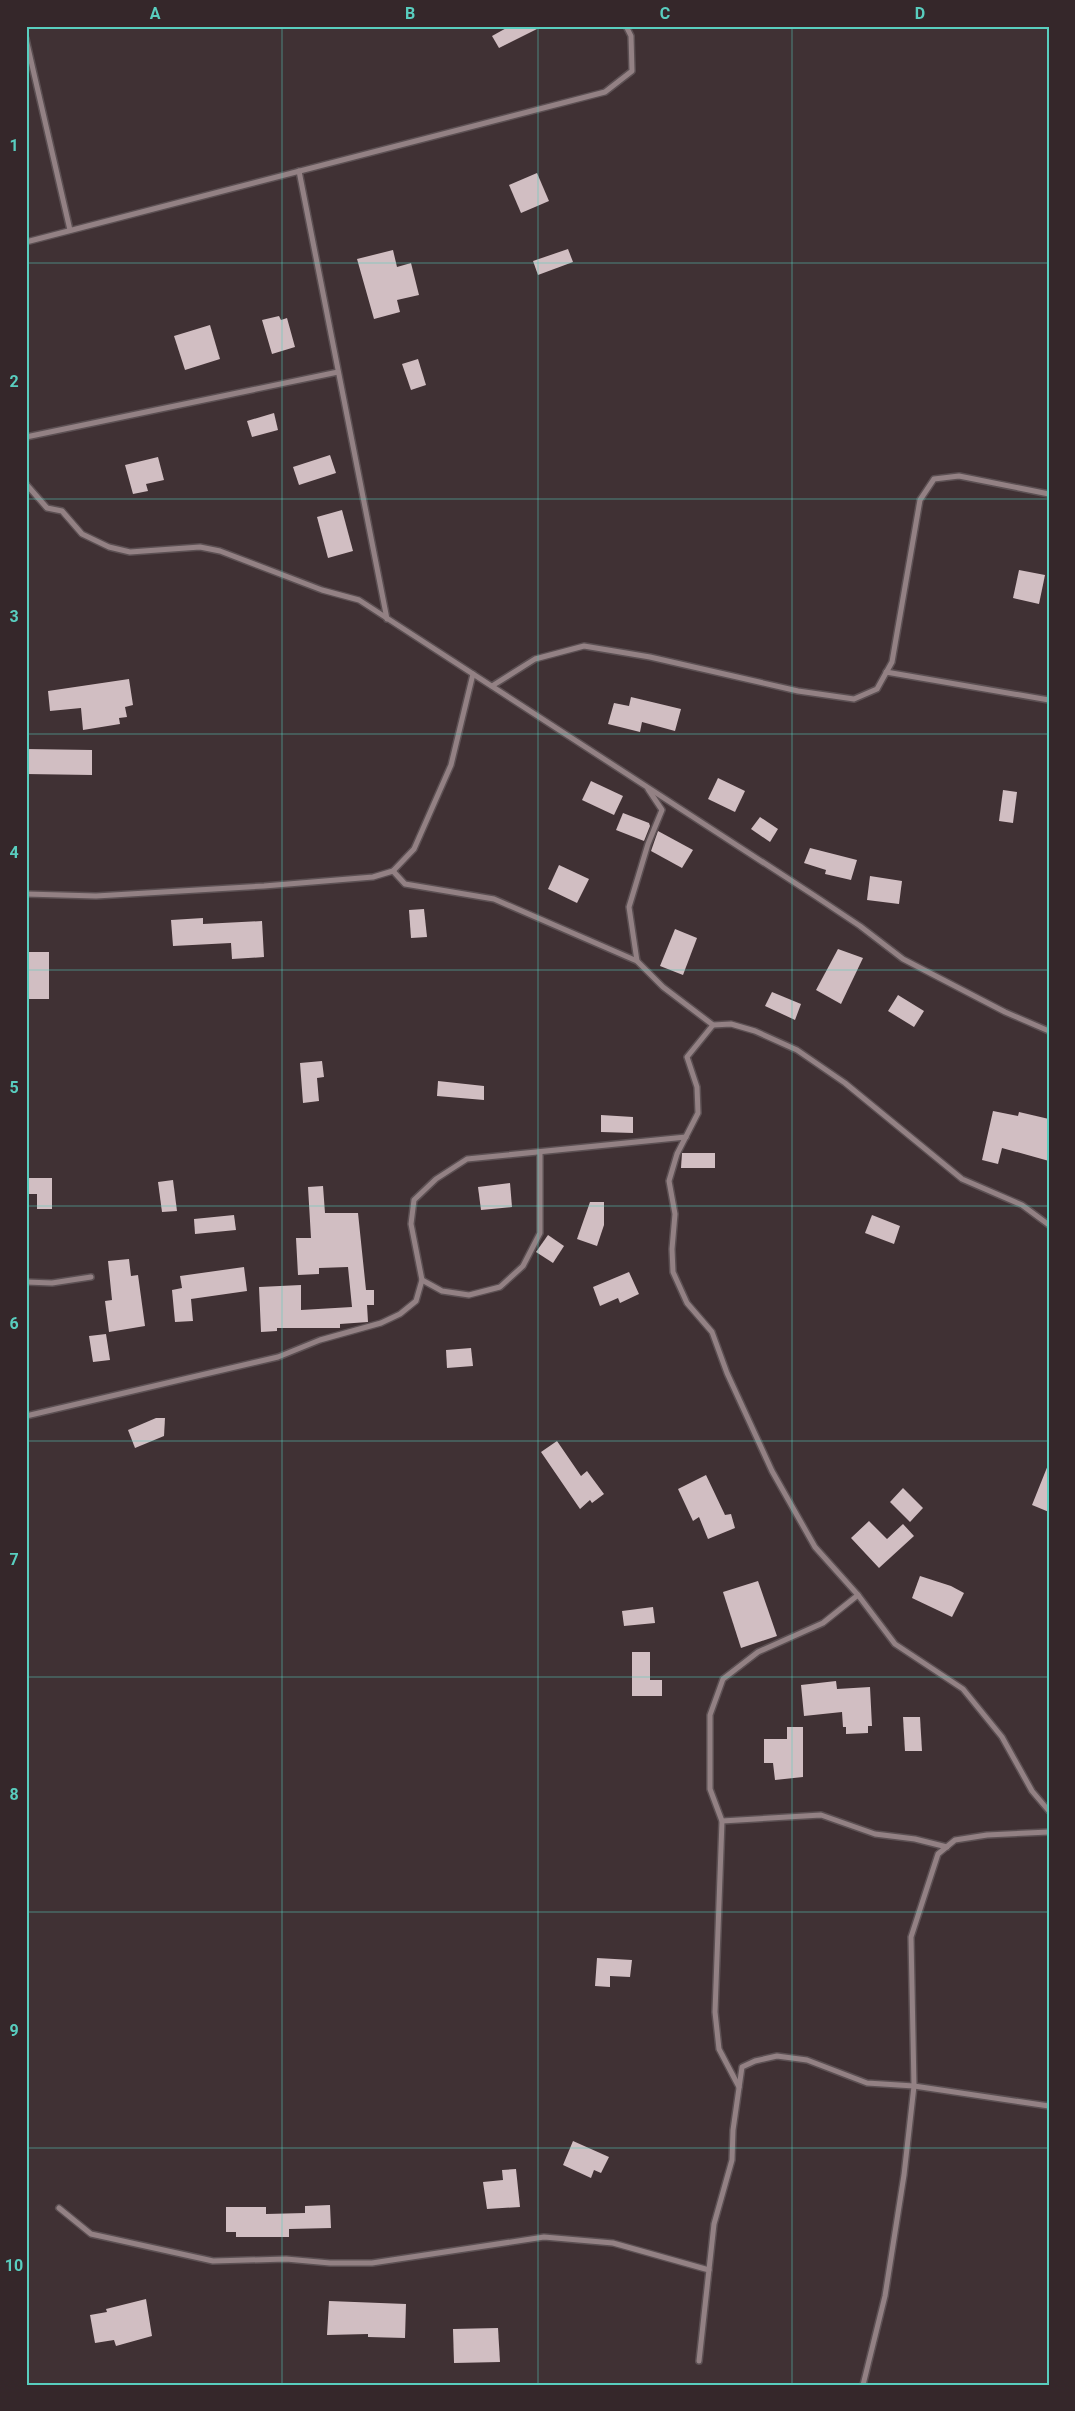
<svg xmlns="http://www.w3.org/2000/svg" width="1075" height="2411" viewBox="0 0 1075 2411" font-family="Roboto,sans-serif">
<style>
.building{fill:#d1bec2}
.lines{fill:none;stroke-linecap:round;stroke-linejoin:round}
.street-casing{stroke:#5c5053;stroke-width:8}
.street{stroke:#938184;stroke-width:5}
.grid{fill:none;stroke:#59cebf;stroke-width:1;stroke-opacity:0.55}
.neatline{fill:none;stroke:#59cebf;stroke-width:2}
.grid-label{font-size:16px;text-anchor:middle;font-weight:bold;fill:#59cebf}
</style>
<rect width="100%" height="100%" fill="#403134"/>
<g class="building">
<polygon points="510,26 543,26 499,48 492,36"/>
<polygon points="537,173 549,201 521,213 509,185"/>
<polygon points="568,249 573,262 538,275 533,261"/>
<polygon points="393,250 397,267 411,263 419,295 397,300 400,312 374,319 357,259"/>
<polygon points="279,316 281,320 287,318 295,347 272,354 262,320"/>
<polygon points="210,325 220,359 185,370 174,336"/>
<polygon points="418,359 426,385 411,390 402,364"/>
<polygon points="274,413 278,430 252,437 247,421"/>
<polygon points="330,455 336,473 299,485 293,467"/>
<polygon points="158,457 164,480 146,484 148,491 133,494 125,465"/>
<polygon points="342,510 353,551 328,558 317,517"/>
<polygon points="1019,570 1045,575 1039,604 1013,598"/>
<polygon points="129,679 133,705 125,707 127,717 119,718 120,724 83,730 81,708 50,711 48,691"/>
<polygon points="631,697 681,709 675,731 642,722 640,732 608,724 614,703 629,706"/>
<polygon points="26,749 92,750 92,775 26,774"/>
<polygon points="718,778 745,791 735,812 708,799"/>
<polygon points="591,781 623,796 614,815 582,800"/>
<polygon points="1003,790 1017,792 1013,823 999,821"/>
<polygon points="623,813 649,823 650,826 644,841 616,830"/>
<polygon points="760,817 778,829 770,842 751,829"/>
<polygon points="658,831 693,850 682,868 651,851"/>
<polygon points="810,848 857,860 851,880 825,874 826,870 804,863"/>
<polygon points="559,865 589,879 577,903 548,889"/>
<polygon points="870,876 902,881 899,904 867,900"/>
<polygon points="424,909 427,937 411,938 409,910"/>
<polygon points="203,918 203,924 262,921 264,957 232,959 231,943 173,946 171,920"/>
<polygon points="675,929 697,938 683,975 660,966"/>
<polygon points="838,949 863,958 841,1004 816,990"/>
<rect x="26" y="952" width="23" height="47"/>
<polygon points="772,992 801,1004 795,1020 765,1006"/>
<polygon points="898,995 924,1011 914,1027 888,1011"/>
<polygon points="322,1061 324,1077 317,1078 319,1101 303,1103 300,1063"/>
<polygon points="438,1081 484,1086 484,1100 437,1096"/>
<polygon points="993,1111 1018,1116 1019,1112 1049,1119 1049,1161 1002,1148 998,1164 982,1160"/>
<polygon points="601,1115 633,1117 633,1133 601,1132"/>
<polygon points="682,1153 715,1153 715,1168 681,1168"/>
<polygon points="26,1178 52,1178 52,1209 37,1209 37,1194 26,1194"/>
<polygon points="173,1180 177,1211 162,1212 158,1182"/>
<polygon points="510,1183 512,1207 481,1210 478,1187"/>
<polygon points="323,1186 325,1213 358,1213 366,1290 374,1290 374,1305 367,1305 368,1322 340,1324 340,1328 277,1328 277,1331 261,1332 259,1287 301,1285 301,1310 352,1307 348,1267 319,1268 319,1274 298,1275 296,1238 311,1238 308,1187"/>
<polygon points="590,1202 604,1202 604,1225 597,1246 577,1239"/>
<polygon points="234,1215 236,1230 195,1234 194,1219"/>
<polygon points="872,1215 900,1226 894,1244 865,1233"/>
<polygon points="548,1235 564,1246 553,1263 536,1252"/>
<polygon points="129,1259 131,1276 138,1275 145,1326 109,1332 105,1301 112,1300 108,1261"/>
<polygon points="244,1267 247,1291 191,1299 193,1321 175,1322 172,1290 182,1288 180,1276"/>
<polygon points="629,1272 639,1294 620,1303 618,1298 600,1306 593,1287"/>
<polygon points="106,1334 110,1360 93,1362 89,1336"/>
<polygon points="471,1348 473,1366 447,1368 446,1350"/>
<polygon points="156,1418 165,1418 164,1436 135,1448 128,1430"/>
<polygon points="557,1441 581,1476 587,1471 604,1494 592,1503 590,1500 580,1509 541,1452"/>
<polygon points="1048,1465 1049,1466 1049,1512 1032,1505"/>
<polygon points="706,1475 725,1515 731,1514 735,1528 708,1539 699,1517 693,1521 678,1489"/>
<polygon points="903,1488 923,1508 910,1522 890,1502"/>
<polygon points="869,1521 887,1539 903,1524 914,1536 879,1568 851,1538"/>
<polygon points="920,1576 951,1586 964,1593 952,1617 912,1598"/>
<polygon points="758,1581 777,1636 741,1648 723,1592"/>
<polygon points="653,1607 655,1623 624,1626 622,1611"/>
<polygon points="632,1652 650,1652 650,1680 662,1680 662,1696 632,1696"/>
<polygon points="836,1681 837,1689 870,1687 872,1726 868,1726 868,1733 846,1734 846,1727 843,1727 842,1712 804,1716 801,1685"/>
<polygon points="903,1717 920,1717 922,1751 905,1751"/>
<polygon points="787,1727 803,1727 803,1777 775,1780 773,1763 764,1763 764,1739 787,1739"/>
<polygon points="597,1958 632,1960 630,1977 610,1976 610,1987 595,1986"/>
<polygon points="573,2141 609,2157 601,2173 594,2170 591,2178 563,2165"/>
<polygon points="516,2169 520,2207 487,2209 483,2182 503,2180 502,2170"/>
<polygon points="330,2205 331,2228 289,2229 289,2237 236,2237 236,2232 226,2232 226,2207 266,2207 266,2214 305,2213 305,2206"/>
<polygon points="146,2299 152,2336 116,2346 114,2340 95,2343 90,2315 107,2312 106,2309"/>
<polygon points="329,2301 406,2304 405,2338 368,2337 368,2334 327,2335"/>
<polygon points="498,2328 500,2362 454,2363 453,2329"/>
</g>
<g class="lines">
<defs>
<g id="street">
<polyline points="26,39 70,230"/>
<polyline points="299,171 387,619"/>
<polyline points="26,242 605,92 632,71 631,36 626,26"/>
<polyline points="26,437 338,372"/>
<polyline points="26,484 47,508 62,511 82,534 109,547 130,552 200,547 220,551 322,590 359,600 815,896 860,926 903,959 1005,1012 1049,1031"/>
<polyline points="886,672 1049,700"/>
<polyline points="492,686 535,659 584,646 650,657 798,691 854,699 877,689 892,662 920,500 934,479 959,476 1049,494"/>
<polyline points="648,789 662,810 648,844 629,907 637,961 663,987 713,1025 687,1057 697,1087 698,1113 677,1154 669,1181 675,1214 672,1249 673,1272 687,1303 712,1332 727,1373 772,1471 815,1547 858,1595 895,1644 963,1689 1002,1737 1032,1791 1049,1811"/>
<polyline points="393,871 405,884 494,899 637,961"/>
<polyline points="26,894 96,896 264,886 373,877 393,871 414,849 451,765 473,674"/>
<polyline points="713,1025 731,1024 755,1031 797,1050 845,1083 962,1179 1022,1205 1049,1225"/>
<polyline points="422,1280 442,1291 469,1295 500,1287 523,1266 540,1233 540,1152"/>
<polyline points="26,1282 52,1283 91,1277"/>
<polyline points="26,1416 278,1357 320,1340 381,1323 400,1314 416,1301 422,1280 411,1224 414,1200 436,1179 467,1159 686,1137"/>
<polyline points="722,1821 821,1815 875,1834 915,1839 947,1847"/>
<polyline points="739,2087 719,2049 715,2012 722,1821 710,1789 710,1715 723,1679 758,1652 823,1623 858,1595"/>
<polyline points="59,2208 91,2234 213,2261 286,2259 330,2263 372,2263 544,2237 613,2243 709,2270"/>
<polyline points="699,2361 714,2224 732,2160 733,2130 742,2067 755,2061 777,2056 807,2060 867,2083 914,2086 1049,2106"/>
<polyline points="863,2385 885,2296 904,2175 914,2086 911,1937 938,1854 955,1840 987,1835 1049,1832"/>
</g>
</defs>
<use href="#street" class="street-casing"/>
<use href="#street" class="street"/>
</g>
<path class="grid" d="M282 26V2385M538 26V2385M792 26V2385M26 263H1049M26 499H1049M26 734H1049M26 970H1049M26 1206H1049M26 1441H1049M26 1677H1049M26 1912H1049M26 2148H1049"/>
<rect width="1075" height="2411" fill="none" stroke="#35272a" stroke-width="55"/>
<rect x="28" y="28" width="1020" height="2356" class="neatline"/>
<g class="grid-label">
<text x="155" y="19">A</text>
<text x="410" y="19">B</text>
<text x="665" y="19">C</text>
<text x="920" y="19">D</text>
<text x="14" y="151">1</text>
<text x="14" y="387">2</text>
<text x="14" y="622">3</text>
<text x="14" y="858">4</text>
<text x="14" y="1093">5</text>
<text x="14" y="1329">6</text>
<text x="14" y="1565">7</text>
<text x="14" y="1800">8</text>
<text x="14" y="2036">9</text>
<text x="14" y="2271">10</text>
</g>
</svg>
